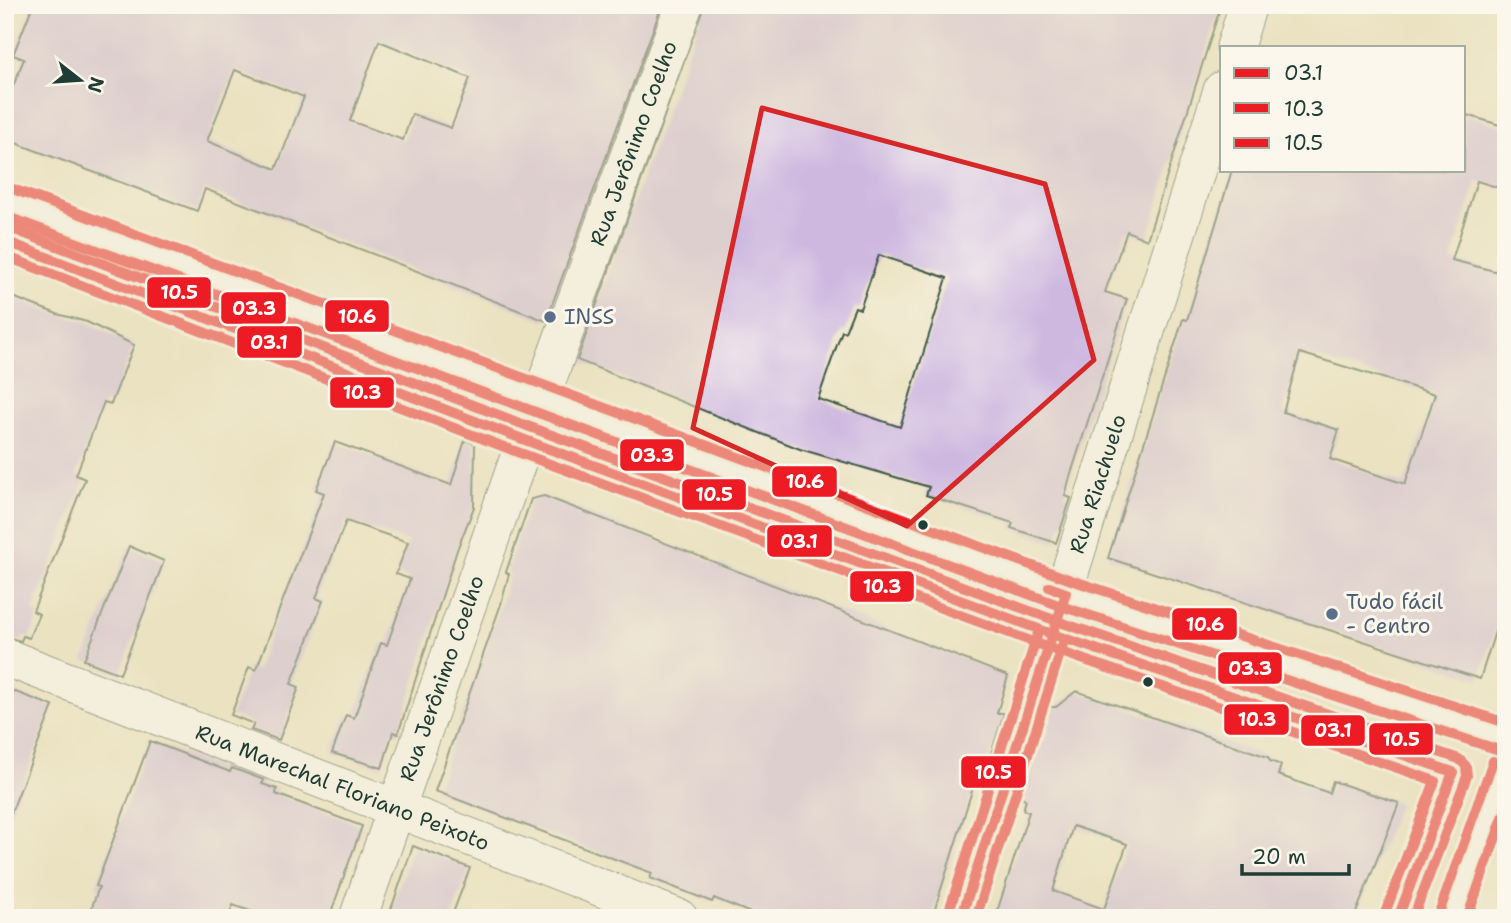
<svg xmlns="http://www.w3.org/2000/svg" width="1511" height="923" viewBox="0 0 1511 923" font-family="'Shantell Sans',sans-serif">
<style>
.building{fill:#ceb8e0;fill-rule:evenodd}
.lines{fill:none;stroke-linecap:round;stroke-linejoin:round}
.minor-casing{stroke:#3e5649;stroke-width:39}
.major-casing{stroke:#3e5649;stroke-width:41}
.minor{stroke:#fff;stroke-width:37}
.major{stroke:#fff;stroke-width:38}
.bus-1-casing{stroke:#fbf7ec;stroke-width:16}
.bus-2-casing{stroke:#fbf7ec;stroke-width:16}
.bus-3-casing{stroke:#fbf7ec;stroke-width:16}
.bus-4-casing{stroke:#fbf7ec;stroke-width:16}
.bus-5-casing{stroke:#fbf7ec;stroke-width:16}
.bus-1{stroke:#ed1c24;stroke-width:10}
.bus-2{stroke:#ed1c24;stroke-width:10}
.bus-3{stroke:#ed1c24;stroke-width:10}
.bus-4{stroke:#ed1c24;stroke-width:10}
.bus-5{stroke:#ed1c24;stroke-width:10}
.marked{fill:none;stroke:#d62828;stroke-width:5;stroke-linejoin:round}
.service-dot{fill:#5c6f8a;stroke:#fbf7ec;stroke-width:2.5}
.bus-dot{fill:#1f3d34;stroke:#fbf7ec;stroke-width:2.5}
.labels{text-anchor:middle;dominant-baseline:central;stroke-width:6;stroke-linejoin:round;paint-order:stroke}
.street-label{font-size:21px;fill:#1f3d34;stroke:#fbf7ec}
.service-label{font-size:21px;fill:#4e5e75;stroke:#fbf7ec;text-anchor:start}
.line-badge{stroke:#fbf7ec;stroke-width:2.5}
.badge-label{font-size:19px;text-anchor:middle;font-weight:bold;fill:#fff}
</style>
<rect width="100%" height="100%" fill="#fbf7ec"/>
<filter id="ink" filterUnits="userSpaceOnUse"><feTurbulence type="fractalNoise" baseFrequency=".0143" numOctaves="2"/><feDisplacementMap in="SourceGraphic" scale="14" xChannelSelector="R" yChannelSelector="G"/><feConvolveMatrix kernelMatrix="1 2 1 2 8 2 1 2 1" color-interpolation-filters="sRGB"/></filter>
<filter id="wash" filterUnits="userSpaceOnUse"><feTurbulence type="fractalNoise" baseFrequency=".00686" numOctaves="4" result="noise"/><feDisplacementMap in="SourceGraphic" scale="28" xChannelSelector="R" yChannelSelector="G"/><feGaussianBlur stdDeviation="1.57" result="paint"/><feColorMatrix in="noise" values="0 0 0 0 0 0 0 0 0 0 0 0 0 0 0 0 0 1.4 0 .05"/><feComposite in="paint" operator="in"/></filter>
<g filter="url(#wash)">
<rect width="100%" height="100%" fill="#ebe2c1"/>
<g id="blocks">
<g class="building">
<path d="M33 5H662L546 321 205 189 197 211 5 139V106L24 59 13 55ZM379 41 470 78 451 128 412 114 403 140 350 121ZM235 70 304 97 276 169 207 141Z"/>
<path d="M704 5H1221L1147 240 1127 231 1105 292 1127 299 1070 477 1065 496 1071 498 1056 543 1011 528 1013 523 926 495 929 487 800 449 577 360ZM879 255 947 278 900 427 818 399 842 331 845 332 855 307 860 309Z"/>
<path d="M1464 114 1506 127V190L1477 181 1452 260 1506 274V597L1480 679 1108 558 1183 319 1187 320 1232 170H1464ZM1300 353 1435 394 1405 484 1330 459 1339 430 1283 412Z"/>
<polygon points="5,294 57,314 87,322 134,345 111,404 104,402 76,475 85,479 33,611 39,614 29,638 23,636 21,641 5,637"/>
<polygon points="465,440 475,444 474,507 457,550 398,734 393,732 382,768 332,753 346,715 354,718 381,643 387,645 410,579 396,574 408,542 346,521 316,598 323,601 291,684 299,687 279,740 251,730 254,724 231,715 249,667 256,670 324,493 316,490 335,442 451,485"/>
<polygon points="544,496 1008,676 997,713 1004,713 987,766 981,762 932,918 763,918 714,898 712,902 650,878 652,873 435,791 501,604 509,574 506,572 531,499"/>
<polygon points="129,546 164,561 120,674 84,660"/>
<polygon points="5,688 53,706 7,823 5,822"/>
<path d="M1076 691 1268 757 1270 761 1281 765 1278 775 1329 793 1333 781 1399 803 1354 918H995L1029 812 1023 810 1026 800 1021 796 1049 707H1056ZM1073 826 1127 844 1104 909 1053 891Z"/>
<polygon points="150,741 230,772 232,768 264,780 262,784 277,789 276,794 362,826 329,918 270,918 233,905 228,918 88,918 99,887 96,886"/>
<polygon points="413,846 470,868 451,918 388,918"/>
</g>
</g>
</g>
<g filter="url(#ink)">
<use href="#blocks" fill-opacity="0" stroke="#3e5649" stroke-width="2"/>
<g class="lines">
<defs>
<g id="minor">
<polyline points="1235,47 1248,5"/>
<path id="s1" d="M540 400 684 5"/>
<path id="s2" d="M5 657 679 918"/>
<path id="s3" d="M358 918 525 440"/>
<path id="s4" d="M961 918 1222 90"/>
</g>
<g id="major">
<polyline points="5,201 1066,593 1506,738"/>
<polyline points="5,241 525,440 1052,634 1453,772 1398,918"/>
<polyline points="1452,918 1506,766"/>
</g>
</defs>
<use href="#minor" class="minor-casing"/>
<use href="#major" class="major-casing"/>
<use href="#minor" class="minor"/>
<use href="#major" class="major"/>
<defs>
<g id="bus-1">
<polyline points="5,241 525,440 1052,634 1453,772 1398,918"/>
<polyline points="961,918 1066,593 1049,587"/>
</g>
<g id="bus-2">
<polyline points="5,256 520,453 1047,647 1435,781 1385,913"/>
<polyline points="976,918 1065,638"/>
</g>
<g id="bus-3">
<polyline points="10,228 530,427 1057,621 1459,759 1466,766 1467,776 1413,918"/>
<polyline points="948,914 1039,630"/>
</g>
<g id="bus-4">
<polyline points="5,216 1061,606 1502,751"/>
<polyline points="1467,918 1506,809"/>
</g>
<g id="bus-5">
<polyline points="10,188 1071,580 1506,723"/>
<polyline points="1439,913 1493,761"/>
</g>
</defs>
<use href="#bus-1" class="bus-1-casing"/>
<use href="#bus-2" class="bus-2-casing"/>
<use href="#bus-3" class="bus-3-casing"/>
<use href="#bus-4" class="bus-4-casing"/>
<use href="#bus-5" class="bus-5-casing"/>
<use href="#bus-1" class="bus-1"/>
<use href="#bus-2" class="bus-2"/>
<use href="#bus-3" class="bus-3"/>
<use href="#bus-4" class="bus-4"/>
<use href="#bus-5" class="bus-5"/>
</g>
</g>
<path d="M0 0H1511V923H0ZM762 108 1045 184 1094 360 907 526 693 428Z" fill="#ebe2c1" fill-opacity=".55" fill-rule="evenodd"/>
<path class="marked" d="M762 108 1045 184 1094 360 907 526 693 428Z"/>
<g class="service-dot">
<circle cx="550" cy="317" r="7"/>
<circle cx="1332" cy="614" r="7"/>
</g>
<g class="bus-dot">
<circle cx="923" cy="525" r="6"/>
<circle cx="1148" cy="682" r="6"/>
</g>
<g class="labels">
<g class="street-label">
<text stroke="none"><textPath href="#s1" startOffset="273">Rua Jerônimo Coelho</textPath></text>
<text stroke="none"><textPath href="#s4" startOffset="455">Rua Riachuelo</textPath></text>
<text stroke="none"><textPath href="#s3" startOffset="254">Rua Jerônimo Coelho</textPath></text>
<text stroke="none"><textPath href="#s2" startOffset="362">Rua Marechal Floriano Peixoto</textPath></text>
</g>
<g class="service-label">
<text x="564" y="317">INSS</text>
<text x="1346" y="602">Tudo fácil<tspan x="1346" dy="24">- Centro</tspan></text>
</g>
</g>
<g class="line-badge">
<rect x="146" y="276" width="66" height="33" rx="7" fill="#ed1c24"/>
<rect x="220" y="291" width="67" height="34" rx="7" fill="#ed1c24"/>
<rect x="324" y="299" width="66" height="34" rx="7" fill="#ed1c24"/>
<rect x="236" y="325" width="67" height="34" rx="7" fill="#ed1c24"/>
<rect x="329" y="376" width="66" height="33" rx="7" fill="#ed1c24"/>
<rect x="619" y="438" width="66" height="34" rx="7" fill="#ed1c24"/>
<rect x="771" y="465" width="67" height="33" rx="7" fill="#ed1c24"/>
<rect x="681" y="478" width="66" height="33" rx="7" fill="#ed1c24"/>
<rect x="766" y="524" width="67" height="34" rx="7" fill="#ed1c24"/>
<rect x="849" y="570" width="66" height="33" rx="7" fill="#ed1c24"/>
<rect x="1171" y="607" width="67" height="34" rx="7" fill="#ed1c24"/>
<rect x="1217" y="651" width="66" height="34" rx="7" fill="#ed1c24"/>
<rect x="1223" y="703" width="67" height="33" rx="7" fill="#ed1c24"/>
<rect x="1300" y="714" width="66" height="33" rx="7" fill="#ed1c24"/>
<rect x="1368" y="722" width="66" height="34" rx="7" fill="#ed1c24"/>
<rect x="960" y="755" width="67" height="34" rx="7" fill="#ed1c24"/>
</g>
<g class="badge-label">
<text x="179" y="299">10.5</text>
<text x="254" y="315">03.3</text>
<text x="357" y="323">10.6</text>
<text x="269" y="349">03.1</text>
<text x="362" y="399">10.3</text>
<text x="652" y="462">03.3</text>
<text x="805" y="488">10.6</text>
<text x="714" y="501">10.5</text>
<text x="799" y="548">03.1</text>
<text x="882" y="593">10.3</text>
<text x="1205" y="631">10.6</text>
<text x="1250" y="675">03.3</text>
<text x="1257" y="726">10.3</text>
<text x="1333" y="737">03.1</text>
<text x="1401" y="746">10.5</text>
<text x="993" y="779">10.5</text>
</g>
<rect width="1511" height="923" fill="none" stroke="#fbf7ec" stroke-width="28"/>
<rect x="1220" y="46" width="245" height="126" fill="#fbf7ec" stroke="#a3ada2" stroke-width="2"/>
<rect x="1234" y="68" width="35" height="10" fill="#ed1c24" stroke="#a3ada2" stroke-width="2"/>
<text x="1284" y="80" font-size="21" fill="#1f3d34">03.1</text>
<rect x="1234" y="103" width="35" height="10" fill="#ed1c24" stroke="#a3ada2" stroke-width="2"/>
<text x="1284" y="116" font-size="21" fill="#1f3d34">10.3</text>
<rect x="1234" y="138" width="35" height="10" fill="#ed1c24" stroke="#a3ada2" stroke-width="2"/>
<text x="1284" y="150" font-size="21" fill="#1f3d34">10.5</text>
<g transform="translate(80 80) rotate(107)" stroke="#fbf7ec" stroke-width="5" paint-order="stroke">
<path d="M0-5L12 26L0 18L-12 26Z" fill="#1f3d34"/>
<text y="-10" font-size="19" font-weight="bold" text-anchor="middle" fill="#1f3d34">N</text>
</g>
<path d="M1242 864v10h107v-10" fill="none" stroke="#1f3d34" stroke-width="3.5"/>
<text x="1252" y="864" font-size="21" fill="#1f3d34" stroke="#fbf7ec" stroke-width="5" paint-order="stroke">20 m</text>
</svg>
